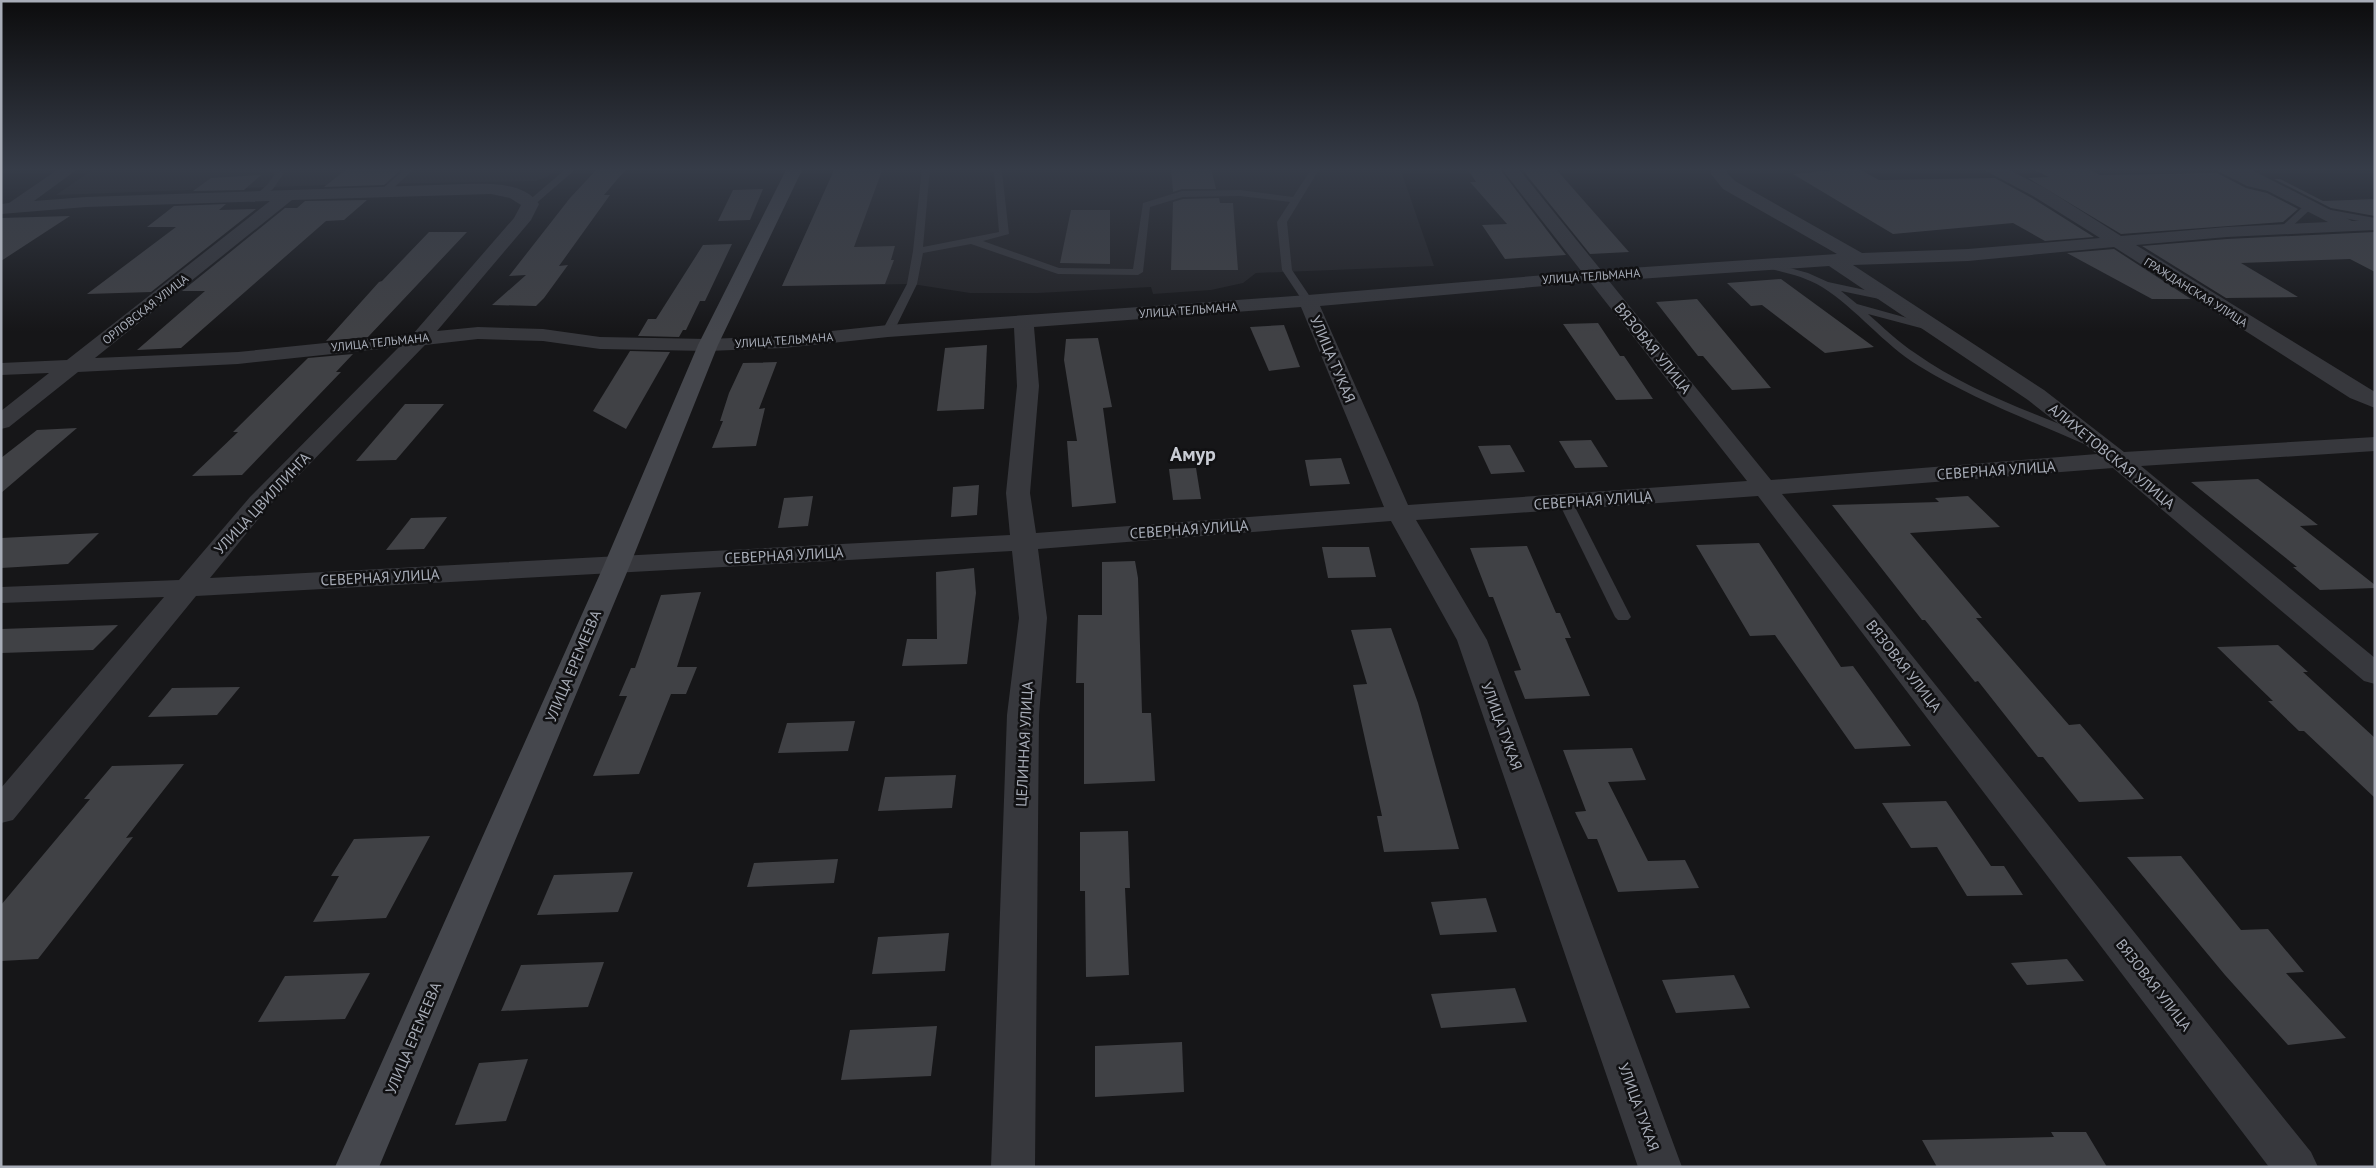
<svg xmlns="http://www.w3.org/2000/svg" width="2376" height="1168" viewBox="0 0 2376 1168" font-family="'PT Sans',sans-serif">
<style>
.built{fill:#222225}
.building{fill:#404145}
.lines{fill:none;stroke-linecap:round;stroke-linejoin:round}
.lane{fill:#37383d;fill-rule:evenodd}
.street{fill:#37383d;fill-rule:evenodd}
.secondary{fill:#45474d;fill-rule:evenodd}
.labels{text-anchor:middle;dominant-baseline:central;stroke-width:5;stroke-linejoin:round;paint-order:stroke}
.far-street-label{font-size:12px;fill:#a8adb8;stroke:#111113}
.street-label{font-size:15px;fill:#a8adb8;stroke:#111113}
.district-label{font-size:20px;font-weight:bold;fill:#c9ccd4;stroke:#111113}
</style>
<rect width="100%" height="100%" fill="#161618"/>
<g class="built">
<polygon points="95,168 556,168 547,177 536,181 327,185 56,195"/>
<polygon points="835,168 1400,168 1434,266 1256,273 1243,283 1211,290 1153,294 1151,287 1038,293 970,293 912,284 782,286"/>
</g>
<g class="building">
<polygon points="348,168 403,168 384,185 324,187"/>
<polygon points="598,168 627,168 604,195 610,195 559,266 568,265 544,298 536,306 492,305 526,275 509,276 570,198"/>
<polygon points="835,168 883,168 854,247 895,246 891,260 894,260 885,284 782,286"/>
<polygon points="1171,168 1211,168 1216,189 1182,189 1173,192"/>
<polygon points="1467,168 1499,168 1566,255 1505,259 1482,225 1507,224 1470,182 1476,182"/>
<polygon points="1521,168 1555,168 1629,252 1590,254"/>
<polygon points="1857,168 1879,180 1995,178 2032,198 2094,237 2045,241 2013,223 1893,234 1793,174"/>
<polygon points="2030,168 2086,168 2100,175 2217,173 2246,188 2267,193 2298,209 2283,222 2121,234 2028,178 2049,177"/>
<polygon points="261,175 244,190 193,191 211,178"/>
<polygon points="2274,179 2280,179 2323,201 2375,199 2375,216 2331,208"/>
<polygon points="763,189 750,220 718,221 733,190"/>
<polygon points="1219,198 1220,203 1233,203 1238,270 1171,270 1173,202 1183,199"/>
<polygon points="367,200 344,220 326,221 181,348 137,350 205,291 182,291 285,208 297,208 305,201"/>
<polygon points="226,204 219,210 256,209 151,292 87,294 176,227 147,227 174,206"/>
<polygon points="1071,210 1110,210 1110,264 1060,263"/>
<polygon points="70,216 1,261 1,218"/>
<polygon points="429,232 467,232 368,337 326,341 379,282 382,281"/>
<polygon points="2375,232 2375,272 2350,259 2241,263 2298,297 2226,298 2142,246 2227,239"/>
<polygon points="732,244 705,301 700,301 686,330 683,330 679,337 638,336 648,319 656,319 703,245"/>
<polygon points="2114,249 2191,299 2152,299 2067,253"/>
<polygon points="1781,279 1874,347 1825,353 1762,305 1751,306 1727,283"/>
<polygon points="1697,299 1771,388 1732,390 1703,356 1698,356 1656,302"/>
<polygon points="1598,323 1620,356 1624,356 1653,399 1616,400 1563,324"/>
<polygon points="1284,325 1300,367 1269,371 1250,327"/>
<polygon points="1098,338 1112,407 1103,408 1116,503 1072,507 1067,441 1077,441 1064,360 1066,339"/>
<polygon points="987,345 984,409 937,411 945,348"/>
<polygon points="630,351 670,352 626,429 593,411"/>
<polygon points="353,354 336,372 341,372 242,475 192,476 238,432 233,432 308,358"/>
<polygon points="777,362 759,409 765,408 756,446 712,448 723,421 720,421 729,393 743,363"/>
<polygon points="405,404 444,404 396,460 356,461"/>
<polygon points="77,428 1,493 1,458 37,430"/>
<polygon points="1591,440 1608,467 1575,468 1559,441"/>
<polygon points="1510,445 1525,472 1491,474 1478,446"/>
<polygon points="1341,458 1350,484 1310,486 1305,460"/>
<polygon points="1196,468 1201,499 1173,500 1169,469"/>
<polygon points="2258,479 2318,525 2300,526 2375,585 2375,588 2320,590 2293,567 2297,567 2191,482"/>
<polygon points="979,485 977,515 951,517 953,487"/>
<polygon points="813,496 808,526 778,528 784,498"/>
<polygon points="1968,496 2000,527 1910,533 1982,618 1976,618 2069,725 2080,724 2144,799 2079,802 2043,757 2038,757 1978,681 1975,682 1925,620 1922,620 1832,505 1939,502 1935,498"/>
<polygon points="447,517 424,549 386,550 411,518"/>
<polygon points="99,533 68,564 1,568 1,538"/>
<polygon points="1759,543 1841,667 1853,666 1911,746 1855,749 1775,635 1750,636 1696,545"/>
<polygon points="1527,546 1556,613 1560,613 1571,638 1565,638 1590,696 1525,699 1514,671 1521,670 1493,597 1489,597 1470,548"/>
<polygon points="1322,547 1369,547 1376,577 1328,578"/>
<polygon points="1135,561 1138,578 1142,713 1151,713 1155,781 1084,784 1084,683 1076,683 1078,615 1102,615 1102,562"/>
<polygon points="974,568 976,593 967,664 902,666 907,639 937,639 936,572"/>
<polygon points="701,592 677,667 697,667 686,694 671,694 639,774 593,776 627,696 619,696 631,668 635,668 661,595"/>
<polygon points="118,625 93,650 1,653 1,629"/>
<polygon points="1391,628 1418,703 1459,849 1384,852 1377,816 1382,816 1353,685 1367,684 1351,630"/>
<polygon points="2278,645 2308,672 2303,672 2375,738 2375,798 2304,731 2299,731 2268,701 2273,701 2217,647"/>
<polygon points="240,687 217,715 148,717 172,688"/>
<polygon points="855,721 848,751 778,753 787,723"/>
<polygon points="1632,748 1646,780 1608,782 1648,861 1685,860 1699,888 1618,892 1597,839 1588,839 1575,812 1586,811 1563,750"/>
<polygon points="184,764 126,838 133,837 38,959 1,961 1,905 90,799 84,799 112,766"/>
<polygon points="956,775 952,808 878,811 885,777"/>
<polygon points="1946,801 1991,866 2004,866 2023,895 1967,896 1937,847 1911,848 1882,803"/>
<polygon points="1128,831 1130,888 1125,888 1129,975 1086,977 1085,891 1080,891 1080,832"/>
<polygon points="430,836 386,918 313,922 339,876 331,876 354,839"/>
<polygon points="2181,856 2241,930 2268,929 2304,972 2286,973 2346,1038 2288,1045 2225,975 2127,857"/>
<polygon points="838,859 834,883 747,887 754,863"/>
<polygon points="633,872 618,912 537,915 554,875"/>
<polygon points="1486,898 1497,932 1440,935 1431,902"/>
<polygon points="949,933 945,971 872,974 878,937"/>
<polygon points="2067,959 2084,981 2027,985 2011,963"/>
<polygon points="604,962 588,1007 501,1011 521,965"/>
<polygon points="370,973 345,1019 258,1022 285,976"/>
<polygon points="1734,975 1750,1008 1676,1013 1662,980"/>
<polygon points="1515,988 1527,1022 1441,1028 1431,994"/>
<polygon points="937,1026 931,1076 841,1080 850,1030"/>
<polygon points="1182,1042 1184,1092 1095,1097 1095,1046"/>
<polygon points="528,1059 506,1121 455,1125 479,1063"/>
<polygon points="2051,1132 2086,1132 2107,1167 1937,1167 1922,1140 2054,1137"/>
</g>
<g class="lines">
<g class="lane">
<polygon points="264,168 276,168 284,173 273,189 258,200 253,197 267,185 275,174"/>
<polygon points="406,168 415,168 388,193 382,193 382,189"/>
<polygon points="567,168 577,168 533,206 527,206 527,202"/>
<polygon points="922,168 930,168 923,247 999,232 994,173 988,168 998,168 1002,172 1009,234 983,241 1059,268 1133,269 1143,203 1182,191 1240,190 1293,197 1312,168 1320,168 1287,222 1292,270 1313,301 1308,304 1304,303 1282,270 1277,222 1290,202 1240,196 1183,197 1150,207 1143,272 1138,275 1058,274 971,244 923,253 917,284 894,331 888,334 884,333 882,331 907,284 913,251"/>
<polygon points="2212,168 2223,168 2253,182 2282,190 2277,193 2247,186"/>
<polygon points="2306,204 2314,206 2287,231 2281,231 2281,227"/>
<polygon points="2320,208 2375,218 2375,224 2317,213 2315,211"/>
<path d="M1764 261 1808 273 1828 282 1893 296V300L1889 301 1841 291 1857 304 1936 326 1938 328 1932 331 1868 314C1883 327 1898 342 1915 353 1968 391 2034 413 2094 438L2095 441 2089 445 2084 444C2029 420 1971 398 1919 366 1883 344 1857 309 1822 287 1803 275 1781 272 1760 266L1759 264Z"/>
<polygon points="1566,499 1573,503 1631,617 1628,620 1618,620 1615,617 1559,503"/>
</g>
<path class="street" d="M60 168H79L34 201 86 197 464 184C488 184 523 181 539 204L531 220 437 331 478 327 543 329 600 337 708 339 784 336 888 325 1308 295 1582 272 1501 168H1518L1601 270 1837 254 1723 189 1711 174V168H1727V173L1735 181 1862 253 1968 249 2100 238 2033 196 1986 171 1984 168H2005L2045 188 2121 236 2227 227 2328 222 2229 171 2227 168H2248L2352 221 2375 220V230L2227 237 2136 245 2375 392V408L2350 398 2114 247 1968 261 1853 265 2044 390 2124 452 2375 437V451L2141 466 2375 658V684L2364 681 2113 468 1782 494 2311 1152 2318 1167H2269L1758 496 1416 520 1487 640 1682 1167H1638L1457 640 1391 521 1038 549 1047 618 1039 715 1035 1167H991L1007 715 1019 618 1012 551 196 596 13 820 1 823V788L164 597 1 603V587L179 580 250 497 399 347 238 364 78 372 9 427 1 429V411L49 373 1 375V363L67 360 270 201 86 207 1 214V204L9 203ZM491 194 510 198 521 205 514 218 413 334 238 352 95 358 292 200ZM1829 266 2028 400 2097 454 1771 480 1609 281ZM1590 282 1747 481 1408 505 1320 306ZM1301 307 1384 507 1036 533 1030 493 1039 386 1034 327ZM1014 328 1017 386 1006 493 1010 535 210 578 268 507 425 345 478 339 543 341 600 349 708 351 784 348 888 337Z"/>
<polygon class="secondary" points="787,168 803,168 718,345 630,565 379,1167 335,1167 604,565 698,345"/>
</g>
<linearGradient id="sky" x2="0" y2="1"><stop stop-color="#0c0c0d"/><stop offset="0.51" stop-color="#363c48"/><stop offset="1" stop-color="#363c48" stop-opacity="0"/></linearGradient>
<rect width="2376" height="332" fill="url(#sky)"/>
<g class="labels">
<g class="far-street-label">
<text transform="translate(1591 276) rotate(-4)">УЛИЦА ТЕЛЬМАНА</text>
<text transform="translate(2196 292) rotate(32)">ГРАЖДАНСКАЯ УЛИЦА</text>
<text transform="translate(145 309) rotate(-38)">ОРЛОВСКАЯ УЛИЦА</text>
<text transform="translate(1188 310) rotate(-4)">УЛИЦА ТЕЛЬМАНА</text>
<text transform="translate(784 340) rotate(-4)">УЛИЦА ТЕЛЬМАНА</text>
<text transform="translate(380 342) rotate(-6)">УЛИЦА ТЕЛЬМАНА</text>
</g>
<g class="street-label">
<text transform="translate(1653 348) rotate(51)">ВЯЗОВАЯ УЛИЦА</text>
<text transform="translate(1333 359) rotate(67)">УЛИЦА ТУКАЯ</text>
<text transform="translate(2112 456) rotate(39)">АЛИХЕТОВСКАЯ УЛИЦА</text>
<text transform="translate(1996 470) rotate(-4)">СЕВЕРНАЯ УЛИЦА</text>
<text transform="translate(1593 500) rotate(-4)">СЕВЕРНАЯ УЛИЦА</text>
<text transform="translate(262 503) rotate(-47)">УЛИЦА ЦВИЛЛИНГА</text>
<text transform="translate(1189 529) rotate(-4)">СЕВЕРНАЯ УЛИЦА</text>
<text transform="translate(784 555) rotate(-3)">СЕВЕРНАЯ УЛИЦА</text>
<text transform="translate(380 577) rotate(-3)">СЕВЕРНАЯ УЛИЦА</text>
<text transform="translate(573 666) rotate(-67)">УЛИЦА ЕРЕМЕЕВА</text>
<text transform="translate(1904 666) rotate(52)">ВЯЗОВАЯ УЛИЦА</text>
<text transform="translate(1502 726) rotate(70)">УЛИЦА ТУКАЯ</text>
<text transform="translate(1024 744) rotate(-87)">ЦЕЛИННАЯ УЛИЦА</text>
<text transform="translate(2154 985) rotate(52)">ВЯЗОВАЯ УЛИЦА</text>
<text transform="translate(413 1038) rotate(-67)">УЛИЦА ЕРЕМЕЕВА</text>
<text transform="translate(1639 1107) rotate(70)">УЛИЦА ТУКАЯ</text>
</g>
<g class="district-label">
<text x="1193" y="454">Амур</text>
</g>
</g>
<rect width="2376" height="1168" fill="none" stroke="#a8adb8" stroke-width="5"/>
</svg>
